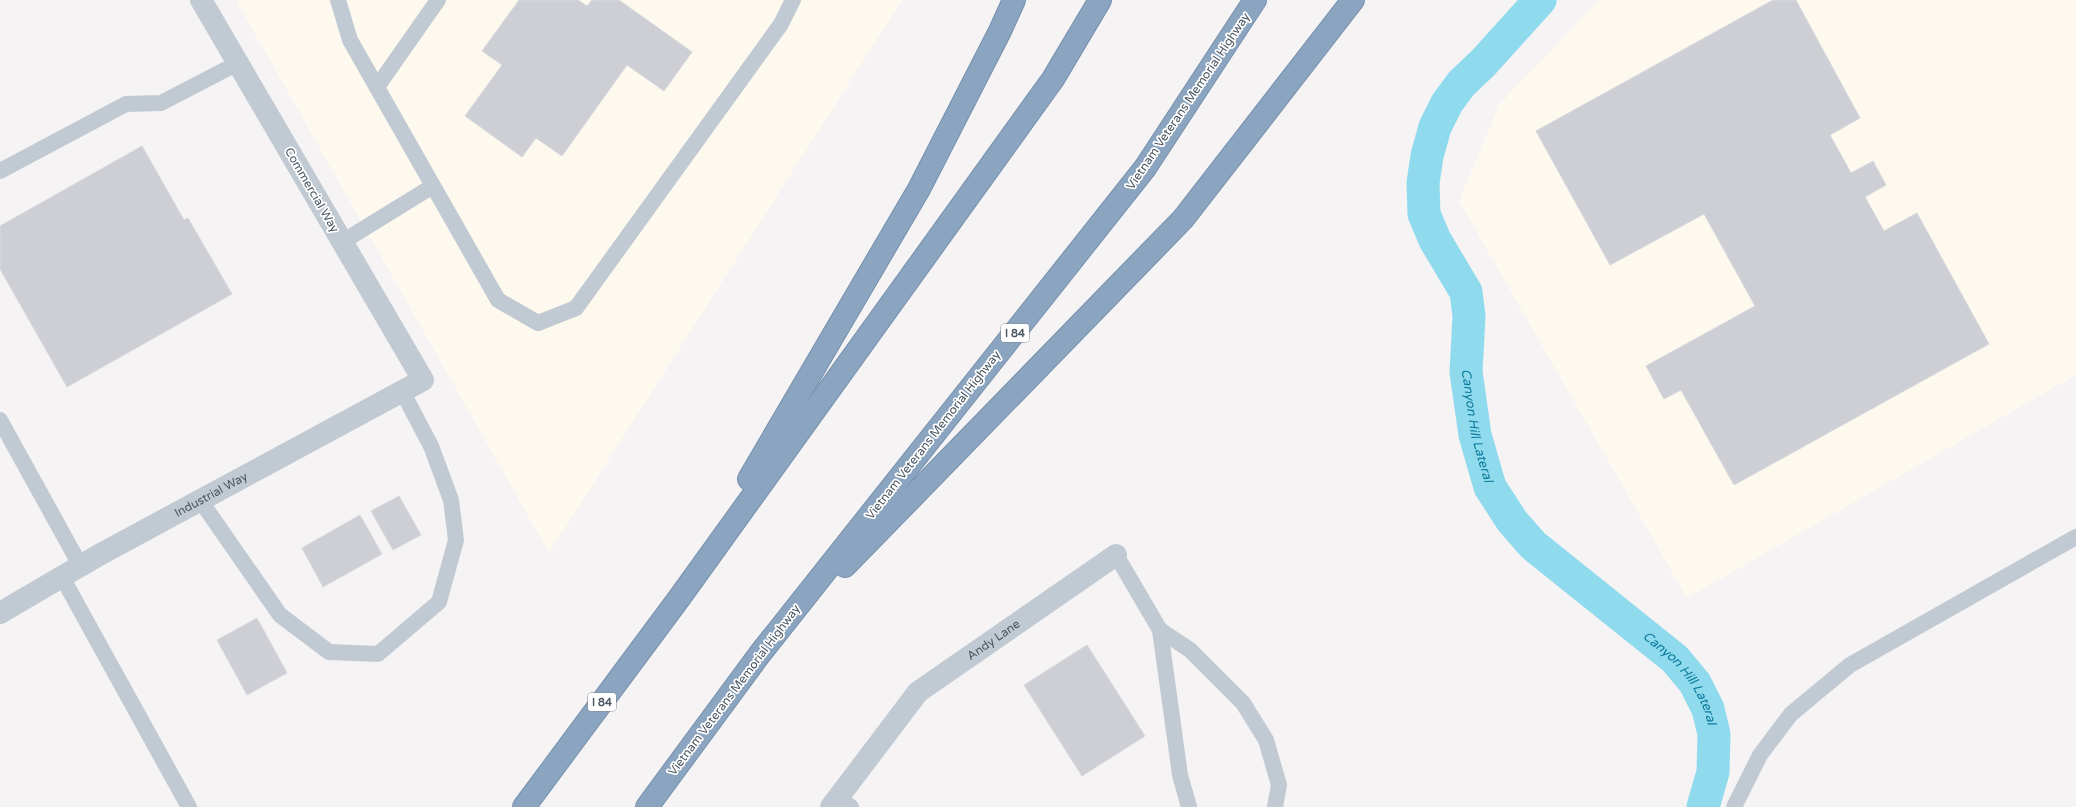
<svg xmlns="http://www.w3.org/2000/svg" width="2076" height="807" viewBox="0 0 2076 807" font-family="'Varela Round',sans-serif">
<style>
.commercial{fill:#fdf9ef}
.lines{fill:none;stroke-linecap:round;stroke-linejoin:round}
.canal{stroke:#90daee;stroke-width:33}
.building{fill:#cdcfd5;stroke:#d7d9de}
.highway-casing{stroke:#7690ad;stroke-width:24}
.lane{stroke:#c1cad2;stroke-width:16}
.street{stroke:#c1cad2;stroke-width:22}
.highway{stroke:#8ba5c1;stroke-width:22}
.labels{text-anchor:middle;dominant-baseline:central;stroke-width:3.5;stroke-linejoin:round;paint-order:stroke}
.shield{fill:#fff;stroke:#808990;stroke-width:1}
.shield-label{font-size:11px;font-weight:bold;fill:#4a5661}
.street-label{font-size:12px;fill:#4a5661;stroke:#fff}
.water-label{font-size:13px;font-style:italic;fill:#0c7c9b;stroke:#fff}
</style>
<rect width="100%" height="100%" fill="#f5f3f3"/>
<g class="commercial">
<polygon points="239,0 902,0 549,553 237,2"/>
<polygon points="1599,0 2076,0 2076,375 1687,598 1459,201 1499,105"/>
</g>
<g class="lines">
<path class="canal" id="s1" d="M1540 0 1484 62 1461 84 1447 103 1435 127 1427 156 1423 183 1424 214 1435 240 1466 292 1469 316 1466 372 1475 435 1490 487 1512 521 1533 545 1675 659 1695 683 1708 709 1714 734 1713 772 1703 807"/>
</g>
<g class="building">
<polygon points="519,0 578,0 587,6 592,0 619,0 692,52 664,91 627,65 562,156 536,138 522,157 465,116 502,65 482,51"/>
<polygon points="1773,0 1796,0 1860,118 1830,135 1851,173 1873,161 1886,185 1865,197 1884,231 1917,213 1989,344 1734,485 1681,390 1664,399 1646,366 1755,306 1704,214 1610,265 1536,131"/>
<polygon points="142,146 184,220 188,218 232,294 67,387 0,269 0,226"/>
<polygon points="399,496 421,535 393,550 371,511"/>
<polygon points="360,515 382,554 323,587 302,548"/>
<polygon points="257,618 287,673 247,695 217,640"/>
<polygon points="1087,645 1145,736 1082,776 1024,685"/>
</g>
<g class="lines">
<defs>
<g id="highway">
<polyline points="749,479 919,189 1000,31 1014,0"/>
<polyline points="845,566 1183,219 1353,0"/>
<polyline points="524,807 680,597 1053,79 1100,0"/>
<polyline points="647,807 759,655 1145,168 1255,0"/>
</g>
</defs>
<use href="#highway" class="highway-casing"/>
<g class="lane">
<polyline points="338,0 350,40 498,300 538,323 576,308 781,24 793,0"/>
<polyline points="377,87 438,0"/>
<polyline points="0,171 126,104 161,103 238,63"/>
<polyline points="342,242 433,186"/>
<polyline points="0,420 80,565"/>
<polyline points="200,500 280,615 329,652 378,654 439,602 456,540 451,500 431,446 402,391"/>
<polyline points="1116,555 1160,630 1180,775 1189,807"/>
<polyline points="62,577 189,807"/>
<polyline points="1160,630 1190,650 1243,703 1266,740 1279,785 1275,807"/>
<polyline points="838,798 851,807"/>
<polyline points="1734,807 1760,755 1791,714 1850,665 2076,537"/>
</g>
<g class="street">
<path id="s2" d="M0 613 99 555 423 380 201 0"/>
<path id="s3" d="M831 807 918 692 1116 555"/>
</g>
<use href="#highway" class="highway"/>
</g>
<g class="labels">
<g class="shield">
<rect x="1001" y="324" width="28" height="18" rx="3"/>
<rect x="588" y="693" width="28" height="18" rx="3"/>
</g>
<g class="shield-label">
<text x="1015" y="333">I 84</text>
<text x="602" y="702">I 84</text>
</g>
<g class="street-label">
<text transform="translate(1188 101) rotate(-56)">Vietnam Veterans Memorial Highway</text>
<text transform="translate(312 190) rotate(60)">Commercial Way</text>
<text transform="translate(933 435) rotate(-52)">Vietnam Veterans Memorial Highway</text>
<text stroke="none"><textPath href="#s2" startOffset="242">Industrial Way</textPath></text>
<text stroke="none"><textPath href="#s3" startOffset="236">Andy Lane</textPath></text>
<text transform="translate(734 690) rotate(-53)">Vietnam Veterans Memorial Highway</text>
</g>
<g class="water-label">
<text stroke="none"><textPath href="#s1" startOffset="478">Canyon Hill Lateral</textPath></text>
<text stroke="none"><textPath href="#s1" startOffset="814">Canyon Hill Lateral</textPath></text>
</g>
</g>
</svg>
